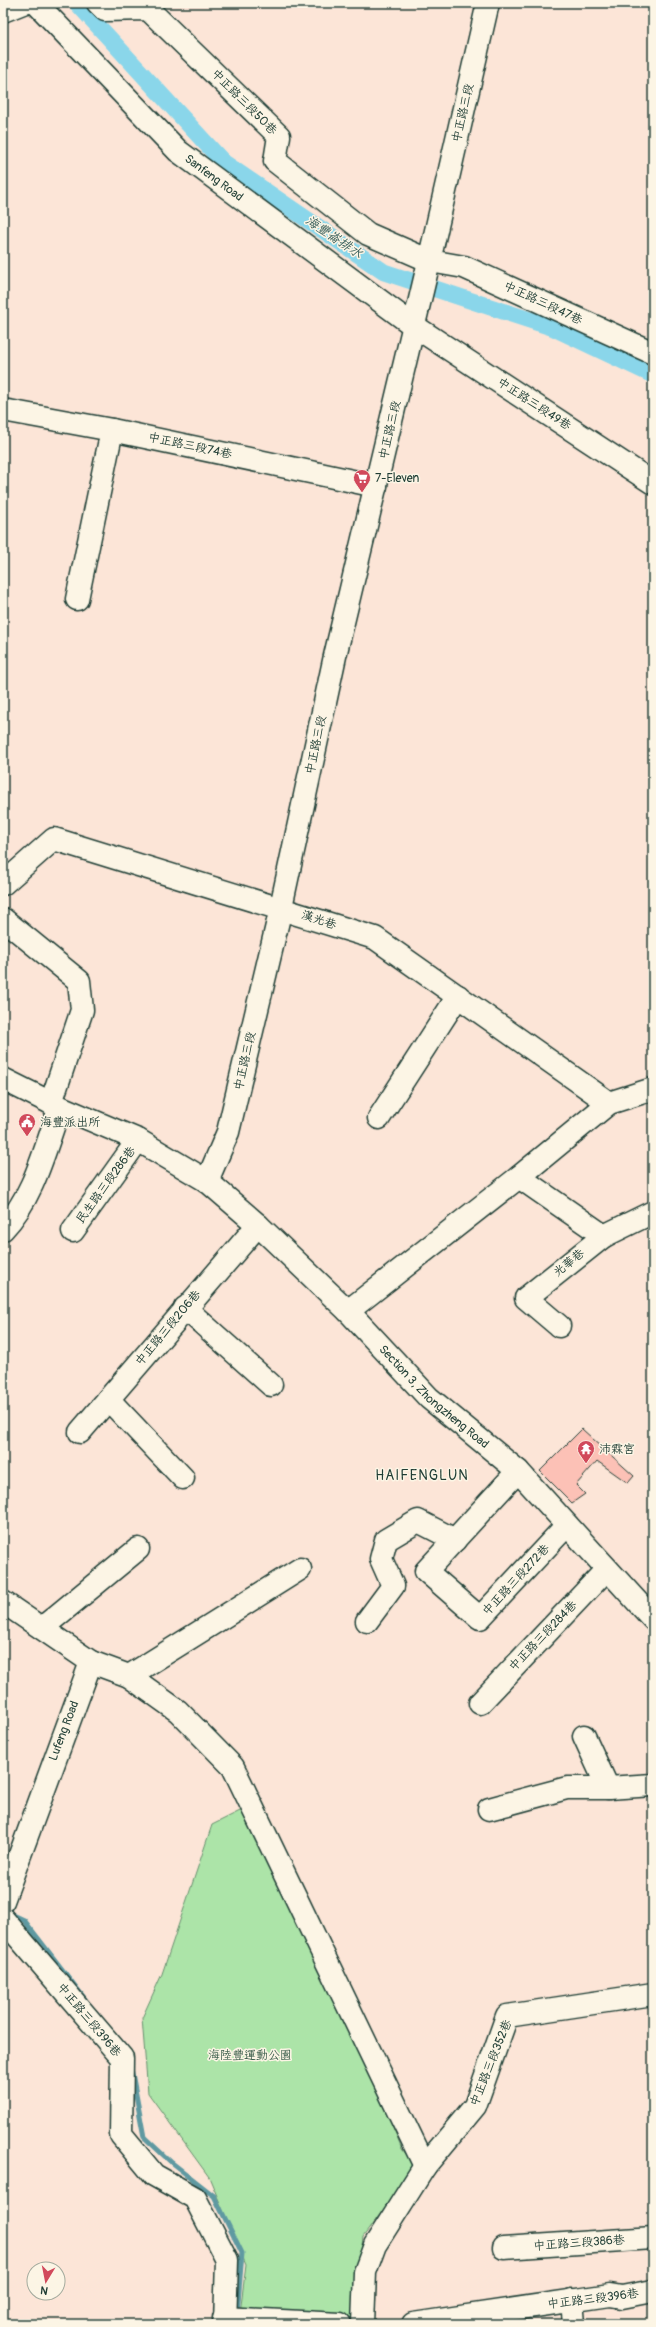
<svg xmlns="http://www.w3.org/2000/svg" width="656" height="2327" viewBox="0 0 656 2327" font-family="Pangolin,'LXGW WenKai TC',sans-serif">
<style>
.green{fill:#ace4a8;stroke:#66906e}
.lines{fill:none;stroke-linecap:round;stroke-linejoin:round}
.stream{stroke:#5f99a1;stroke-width:5}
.canal{stroke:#8ad6ea;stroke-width:17}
.building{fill:#fcc1b6;stroke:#1f3d34}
.minor-casing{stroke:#1f3d34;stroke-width:25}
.minor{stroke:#fcf5e5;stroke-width:22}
.labels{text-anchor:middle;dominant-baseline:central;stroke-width:3;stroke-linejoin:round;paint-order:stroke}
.street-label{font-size:12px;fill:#1f3d34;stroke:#fcf5e5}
.poi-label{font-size:12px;fill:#1f3d34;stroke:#fcf5e5;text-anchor:start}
.park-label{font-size:12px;fill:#3b5e4b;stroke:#fcf5e5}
.water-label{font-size:13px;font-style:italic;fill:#345c58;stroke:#fcf5e5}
.quarter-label{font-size:14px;letter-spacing:1px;fill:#1f3d34;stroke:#fcf5e5}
</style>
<rect width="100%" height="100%" fill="#fce5d7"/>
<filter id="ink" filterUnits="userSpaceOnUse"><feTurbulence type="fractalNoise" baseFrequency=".025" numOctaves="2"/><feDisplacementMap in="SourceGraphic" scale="8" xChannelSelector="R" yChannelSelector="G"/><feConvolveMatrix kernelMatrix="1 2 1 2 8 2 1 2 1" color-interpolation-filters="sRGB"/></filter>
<g filter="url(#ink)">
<polygon class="green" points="252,1805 322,1952 402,2149 416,2166 363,2237 354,2319 240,2313 246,2265 209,2177 148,2093 142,2018 162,1974 212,1825"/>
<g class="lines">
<g class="stream">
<polyline points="9,1913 24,1920 85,1999"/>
<polyline points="131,2068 144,2137 172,2163 214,2196 242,2253 237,2314"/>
</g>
<polyline class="canal" points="77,3 223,162 384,272 554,328 653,375"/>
</g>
<polygon class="building" points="582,1429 634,1476 628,1483 597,1461 576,1485 585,1494 572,1503 540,1471"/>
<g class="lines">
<defs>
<g id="minor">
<path id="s1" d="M36 3 178 151 414 326 653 483"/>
<polyline points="98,3 105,10 148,9 279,136 275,161 368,234 430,261 464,267 653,353"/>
<polyline points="3,11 23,3"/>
<polyline points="3,410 112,430 376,486"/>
<polyline points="77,599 112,430"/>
<polyline points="3,884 54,839 375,938 609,1103"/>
<polyline points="3,919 79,981 82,1010 51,1103"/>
<path id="s2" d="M3 1079 51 1103 138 1140 207 1181 258 1225 348 1311 429 1398 518 1471 653 1619"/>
<polyline points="379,1118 458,996"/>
<polyline points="519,1177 604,1236"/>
<polyline points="207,1181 228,1132 278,921 335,656 427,270 488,3"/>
<path d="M3 1229C34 1197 45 1148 60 1107"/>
<polyline points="73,1231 138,1140"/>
<polyline points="185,1308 271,1385"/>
<polyline points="348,1311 519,1177 609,1103 653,1089"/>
<polyline points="559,1326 526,1298 604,1236 653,1212"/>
<polyline points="108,1399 183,1478"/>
<polyline points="80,1432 258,1225"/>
<polyline points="518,1471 426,1571 480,1618 567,1525"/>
<polyline points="3,1602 91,1662 3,1901"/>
<polyline points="367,1621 393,1586 381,1559 386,1540 418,1521 455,1540"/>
<polyline points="42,1628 138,1549"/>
<polyline points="91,1662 129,1676 178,1711 233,1767 425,2166"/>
<polyline points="129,1676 300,1569"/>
<polyline points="480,1703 607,1569"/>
<polyline points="584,1736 608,1788"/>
<polyline points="489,1809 567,1788 608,1788 653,1785"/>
<polyline points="3,1919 122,2058 121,2135 154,2175 195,2198 227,2260 225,2324"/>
<polyline points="504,2248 653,2238"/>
<polyline points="572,2300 574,2324"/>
<polyline points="224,2318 340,2324"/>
<polyline points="363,2324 365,2272 375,2245 425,2166 475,2106 507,2016 653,1994"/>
<polyline points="413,2324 610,2295 622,2297 653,2291"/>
</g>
</defs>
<use href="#minor" class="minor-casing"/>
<use href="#minor" class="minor"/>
</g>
</g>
<defs>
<symbol id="supermarket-pin" viewBox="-11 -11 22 30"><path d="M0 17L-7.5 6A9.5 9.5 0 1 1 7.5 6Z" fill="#d1495b" stroke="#fcf5e5"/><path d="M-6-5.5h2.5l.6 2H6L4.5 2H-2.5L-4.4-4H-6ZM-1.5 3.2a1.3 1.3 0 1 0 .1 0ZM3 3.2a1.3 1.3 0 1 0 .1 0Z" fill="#fff"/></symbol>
<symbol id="civic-pin" viewBox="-11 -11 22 30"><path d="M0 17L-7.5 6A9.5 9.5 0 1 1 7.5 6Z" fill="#d1495b" stroke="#fcf5e5"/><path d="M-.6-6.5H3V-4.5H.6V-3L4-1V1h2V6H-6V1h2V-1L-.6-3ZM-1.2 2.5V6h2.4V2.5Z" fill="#fff"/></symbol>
<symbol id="temple-pin" viewBox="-11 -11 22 30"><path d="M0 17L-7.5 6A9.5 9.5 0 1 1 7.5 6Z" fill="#d1495b" stroke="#fcf5e5"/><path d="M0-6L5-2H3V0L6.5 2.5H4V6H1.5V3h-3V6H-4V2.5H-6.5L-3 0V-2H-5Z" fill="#fff"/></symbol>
</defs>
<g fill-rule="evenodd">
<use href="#supermarket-pin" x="352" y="468" width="20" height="27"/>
<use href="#civic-pin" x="17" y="1112" width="20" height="27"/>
<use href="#temple-pin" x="576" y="1439" width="20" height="27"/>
</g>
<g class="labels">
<g class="street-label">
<text transform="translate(244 102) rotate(45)">中正路三段50巷</text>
<text transform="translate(463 113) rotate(-77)">中正路三段</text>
<text stroke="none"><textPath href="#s1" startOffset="250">Sanfeng Road</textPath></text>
<text transform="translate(543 303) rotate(25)">中正路三段47巷</text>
<text transform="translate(534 404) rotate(33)">中正路三段49巷</text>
<text transform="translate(390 430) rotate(-77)">中正路三段</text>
<text transform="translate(190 446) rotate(12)">中正路三段74巷</text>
<text transform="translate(316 745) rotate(-78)">中正路三段</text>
<text transform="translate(319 920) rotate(18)">漢光巷</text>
<text transform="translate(245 1061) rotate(-77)">中正路三段</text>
<text transform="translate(106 1185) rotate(-54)">民生路三段286巷</text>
<text transform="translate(569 1263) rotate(-39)">光華巷</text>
<text transform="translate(168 1328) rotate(-50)">中正路三段206巷</text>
<text stroke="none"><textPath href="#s2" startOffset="542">Section 3, Zhongzheng Road</textPath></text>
<text transform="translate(516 1580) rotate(-47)">中正路三段272巷</text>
<text transform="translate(543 1636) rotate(-46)">中正路三段284巷</text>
<text transform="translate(64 1731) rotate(-69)">Lufeng Road</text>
<text transform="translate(89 2020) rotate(50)">中正路三段396巷</text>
<text transform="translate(491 2063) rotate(-68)">中正路三段352巷</text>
<text transform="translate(579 2243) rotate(-4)">中正路三段386巷</text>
<text transform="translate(593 2299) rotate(-7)">中正路三段396巷</text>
</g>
<g class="poi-label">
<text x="375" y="478">7-Eleven</text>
<text x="40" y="1122">海豐派出所</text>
<text x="599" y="1449">沛霖宮</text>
</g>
<g class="park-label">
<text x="250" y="2055">海陸豐運動公園</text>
</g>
<g class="water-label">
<text transform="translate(334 237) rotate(34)">海豐崙排水</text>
</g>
<g class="quarter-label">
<text x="422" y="1475">HAIFENGLUN</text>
</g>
</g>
<rect width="656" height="2327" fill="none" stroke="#fcf5e5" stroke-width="16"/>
<rect x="8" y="8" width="640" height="2311" fill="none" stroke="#1f3d34" stroke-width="1.5" filter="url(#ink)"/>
<g transform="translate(46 2281) rotate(190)"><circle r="19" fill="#fcf5e5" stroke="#a4ab9e"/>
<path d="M0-3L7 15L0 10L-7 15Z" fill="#d1495b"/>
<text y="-6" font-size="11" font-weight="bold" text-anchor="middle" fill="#1f3d34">N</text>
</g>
</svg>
